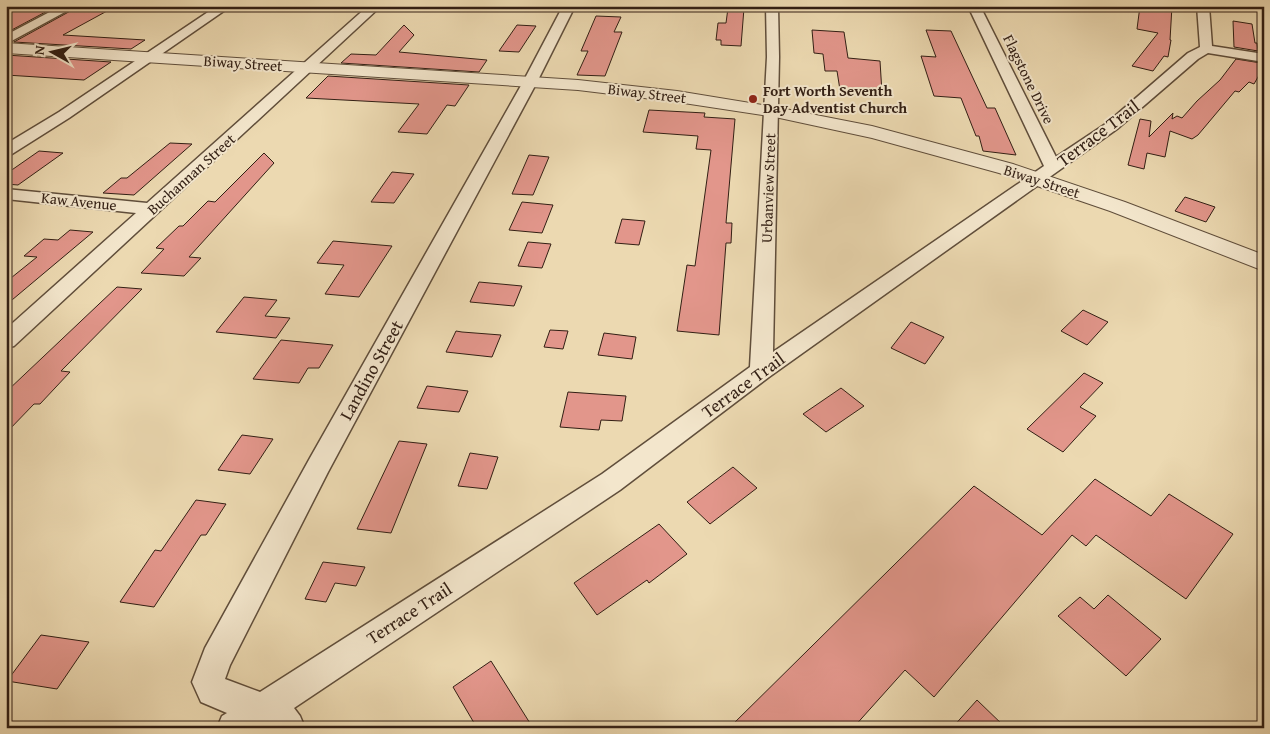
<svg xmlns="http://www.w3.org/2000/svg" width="1270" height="734" viewBox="0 0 1270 734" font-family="'Gentium Book Plus',serif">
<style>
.building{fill:#e2968b;stroke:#321f14}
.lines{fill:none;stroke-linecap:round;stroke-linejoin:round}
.minor-casing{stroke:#604e3b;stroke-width:3}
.tertiary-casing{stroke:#604e3b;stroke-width:2}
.minor{fill:#f3e6cc;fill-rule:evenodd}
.tertiary{fill:#f3e6cc;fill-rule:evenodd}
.poi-dot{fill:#8f2418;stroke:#f3e6cc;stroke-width:2}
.labels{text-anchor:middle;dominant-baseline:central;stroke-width:4;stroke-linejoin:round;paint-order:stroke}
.far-street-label{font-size:15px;fill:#321f14;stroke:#f3e6cc}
.far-poi-label{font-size:15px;font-weight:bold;fill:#321f14;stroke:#f3e6cc;text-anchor:start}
.street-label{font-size:18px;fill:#321f14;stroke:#f3e6cc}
</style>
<rect width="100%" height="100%" fill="#ecd9b1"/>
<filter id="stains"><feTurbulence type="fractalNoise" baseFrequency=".004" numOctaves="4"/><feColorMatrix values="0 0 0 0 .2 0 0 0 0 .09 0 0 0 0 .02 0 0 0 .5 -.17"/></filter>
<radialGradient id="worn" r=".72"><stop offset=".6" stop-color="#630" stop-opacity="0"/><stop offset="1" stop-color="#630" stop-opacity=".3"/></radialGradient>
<g class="building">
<polygon points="6,6 13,6 53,8 6,33"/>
<polygon points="1140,6 1172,6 1170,40 1171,40 1168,57 1164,56 1153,71 1132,66 1158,33 1137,29"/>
<polygon points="728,8 744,8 741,46 721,45 721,40 716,40 718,23 726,23"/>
<polygon points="74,9 107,11 63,35 145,40 131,49 14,42"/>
<polygon points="596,16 621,17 614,32 622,32 605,76 577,75 588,51 581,51"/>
<polygon points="1233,21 1252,24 1255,43 1257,43 1258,51 1234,47"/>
<polygon points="404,25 414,35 399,52 487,60 479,72 341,63 351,54 376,55"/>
<polygon points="517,25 536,26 519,52 499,51"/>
<polygon points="812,30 844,32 848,58 880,61 882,93 840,90 837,71 825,71 823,54 814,53"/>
<polygon points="926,30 951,31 987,108 995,108 1016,155 983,151 979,136 976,136 961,98 934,96 921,56 936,57"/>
<polygon points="6,55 111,62 84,80 6,75"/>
<polygon points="1236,59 1261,63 1262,70 1254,84 1249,82 1239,92 1235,91 1198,135 1192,139 1170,131 1165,157 1147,153 1144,169 1128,165 1140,119 1151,121 1149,137 1173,113 1172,119 1177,116 1182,118 1197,101 1220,80"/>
<polygon points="328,76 469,85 455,106 447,105 427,134 398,132 419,104 306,98"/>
<polygon points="649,110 705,113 704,117 735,119 726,223 732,223 731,243 726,243 719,335 677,331 687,265 695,266 711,150 696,149 698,136 643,132"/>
<polygon points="170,143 192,144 134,195 103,193 121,178 127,178"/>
<polygon points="39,151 63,153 18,185 6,184 6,174"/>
<polygon points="264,153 274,163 189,257 201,258 184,276 141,273 164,249 156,248 179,226 183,226 208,201 215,202"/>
<polygon points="529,155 549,157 533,195 512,194"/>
<polygon points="392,172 414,174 394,203 371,202"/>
<polygon points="1185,197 1215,207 1206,222 1175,211"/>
<polygon points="522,202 553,205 542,233 509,230"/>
<polygon points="622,219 645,221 639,245 615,243"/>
<polygon points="70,230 93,232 6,305 6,282 37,257 24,256 44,239 58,240"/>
<polygon points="333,241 392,246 359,297 325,294 344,265 317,263"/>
<polygon points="528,242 551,244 542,268 518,266"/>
<polygon points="479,282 522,286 514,306 470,302"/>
<polygon points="117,287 142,289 61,371 70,372 40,404 34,404 6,433 6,392"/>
<polygon points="244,297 277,300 265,316 290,318 276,338 216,332"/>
<polygon points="1083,310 1108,322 1087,345 1061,331"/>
<polygon points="911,322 944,337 925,364 891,348"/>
<polygon points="550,330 568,331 563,349 544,347"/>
<polygon points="456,331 462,332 501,335 492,357 446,352"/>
<polygon points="604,333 636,337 632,359 598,355"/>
<polygon points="281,340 333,345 319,368 308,368 299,383 253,379"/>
<polygon points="1084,373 1103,383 1080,407 1096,416 1063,452 1027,429"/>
<polygon points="427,386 468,391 459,412 417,408"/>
<polygon points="841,388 864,406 826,432 803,414"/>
<polygon points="568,392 626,396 622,421 601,420 599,430 560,427"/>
<polygon points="242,435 273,439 250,474 218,470"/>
<polygon points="399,441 427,444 391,533 357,529"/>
<polygon points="470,453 498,457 487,489 458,486"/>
<polygon points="733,467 757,488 710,524 687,502"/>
<polygon points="1095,479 1151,516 1169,494 1233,534 1186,599 1096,535 1086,546 1072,535 934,697 905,670 853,728 729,728 974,486 1042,535"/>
<polygon points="196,500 226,504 206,535 201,535 154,607 120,602 155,550 161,551"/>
<polygon points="659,524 687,554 649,583 647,580 597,615 574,583"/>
<polygon points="323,562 365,567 356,586 335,583 326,602 305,599"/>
<polygon points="1108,595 1161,639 1126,676 1058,616 1080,597 1094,609"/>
<polygon points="41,635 89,642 57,689 7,681"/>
<polygon points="491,661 533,728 477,728 453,687"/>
<polygon points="977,700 1006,728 952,728"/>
</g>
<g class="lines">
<defs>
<g id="minor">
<polygon points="61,6 76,6 6,44 6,35"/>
<polygon points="217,6 231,6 69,118 12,154 6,156 6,144 59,112"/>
<polygon points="368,6 381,6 14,346 6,348 6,329 136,213 6,199 6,189 147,203"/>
<polygon points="563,6 575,6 537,82 328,472 230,665 225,679 260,692 602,474 750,367 767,57 766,6 778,6 779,57 773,352 1044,166 968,6 980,6 1056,157 1107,123 1188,53 1200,47 1197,6 1209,6 1212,46 1264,54 1264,62 1208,53 1198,59 1117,129 769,377 620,490 294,708 300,716 305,728 217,728 222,716 227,713 201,702 192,682 205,648 310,458 523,82"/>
</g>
<polygon id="tertiary" points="6,43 578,80 677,91 775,107 872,126 1013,164 1125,202 1264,255 1264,271 1110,211 999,173 872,138 775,117 677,102 578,90 6,53"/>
</defs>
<use href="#minor" class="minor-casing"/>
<use href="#tertiary" class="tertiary-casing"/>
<use href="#minor" class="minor"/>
<use href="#tertiary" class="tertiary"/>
</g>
<circle class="poi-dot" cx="753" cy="99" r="5"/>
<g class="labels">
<g class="far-street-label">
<text transform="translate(243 63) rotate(4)">Biway Street</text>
<text transform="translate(1029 79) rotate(64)">Flagstone Drive</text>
<text transform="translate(647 93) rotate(7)">Biway Street</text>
<text transform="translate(191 174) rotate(-42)">Buchannan Street</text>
<text transform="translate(1042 181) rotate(18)">Biway Street</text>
<text transform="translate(768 188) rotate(-88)">Urbanview Street</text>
<text transform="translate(79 201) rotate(6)">Kaw Avenue</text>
</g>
<g class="far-poi-label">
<text x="763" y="90">Fort Worth Seventh<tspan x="763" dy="17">Day Adventist Church</tspan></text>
</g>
<g class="street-label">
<text transform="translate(1098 133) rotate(-37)">Terrace Trail</text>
<text transform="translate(371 370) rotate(-61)">Landino Street</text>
<text transform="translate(743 385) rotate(-36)">Terrace Trail</text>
<text transform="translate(409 613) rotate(-33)">Terrace Trail</text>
</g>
</g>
<rect width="1270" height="734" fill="none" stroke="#ecd9b1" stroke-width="25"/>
<rect x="8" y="8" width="1255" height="719" fill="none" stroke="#321f14" stroke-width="2.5"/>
<rect x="12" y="12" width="1245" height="709" fill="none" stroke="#321f14"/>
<g transform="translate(52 52) rotate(278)" stroke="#f3e6cc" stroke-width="4" paint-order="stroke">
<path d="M0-4L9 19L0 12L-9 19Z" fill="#321f14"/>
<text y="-8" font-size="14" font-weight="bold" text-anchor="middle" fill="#321f14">N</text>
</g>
<rect width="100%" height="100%" filter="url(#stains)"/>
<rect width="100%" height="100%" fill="url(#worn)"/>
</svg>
